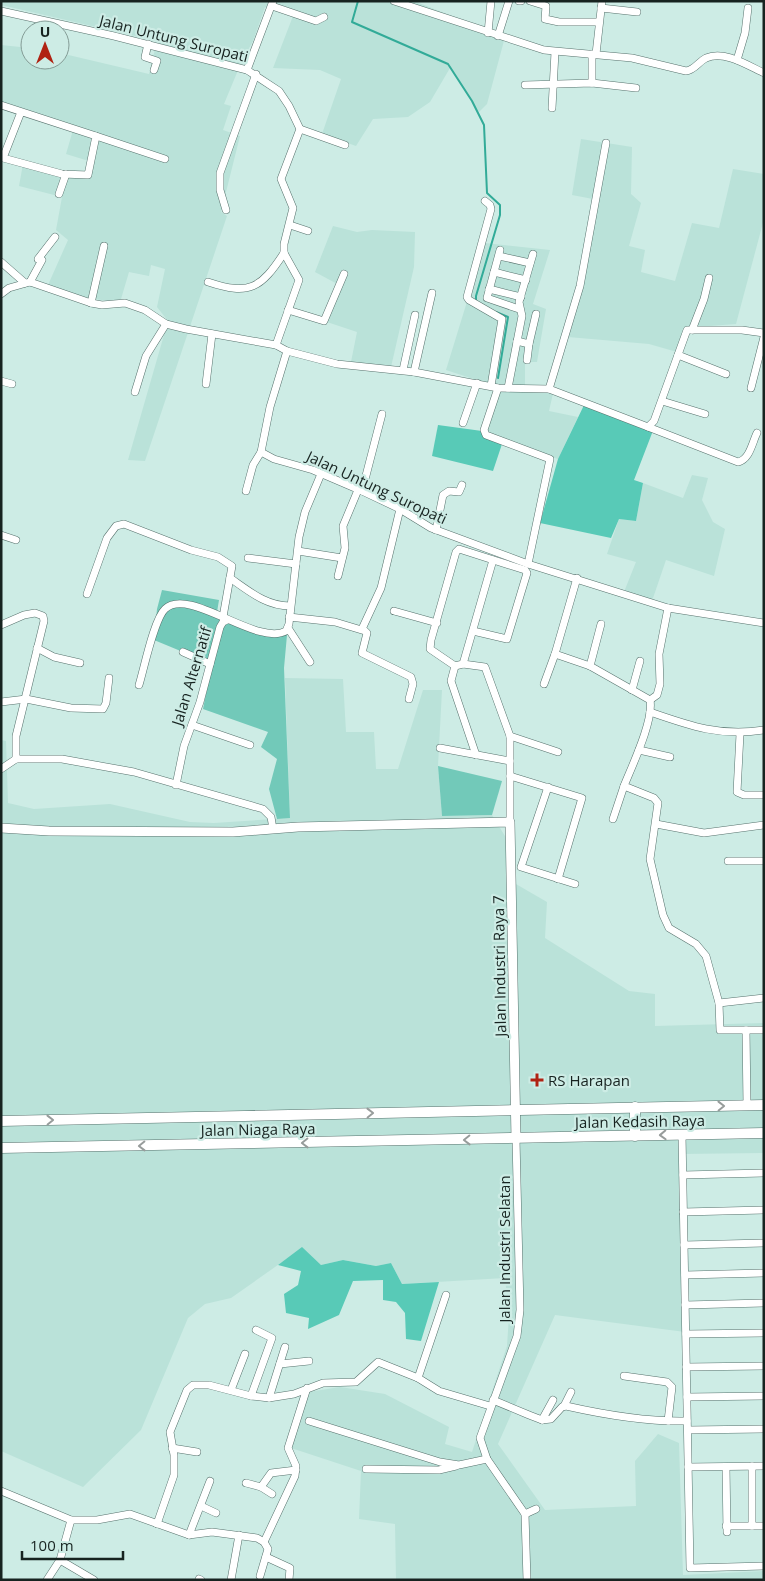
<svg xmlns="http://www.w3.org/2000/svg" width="765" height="1581" viewBox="0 0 765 1581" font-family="'Open Sans',sans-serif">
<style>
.built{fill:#bae2d9}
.green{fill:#72c9b9}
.forest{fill:#58cab7}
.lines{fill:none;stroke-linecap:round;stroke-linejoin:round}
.stream{stroke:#32ab98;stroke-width:2}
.minor-casing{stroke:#57726d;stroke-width:8}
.tertiary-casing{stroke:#57726d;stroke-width:10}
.secondary-casing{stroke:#57726d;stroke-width:11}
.minor{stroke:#fff;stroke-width:7}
.tertiary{stroke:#fff;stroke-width:9}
.secondary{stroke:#fff;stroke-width:10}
.oneway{stroke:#979c9b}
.poi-dot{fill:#b02212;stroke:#cdece5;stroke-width:2}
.labels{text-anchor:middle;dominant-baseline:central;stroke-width:4.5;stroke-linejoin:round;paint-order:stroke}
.street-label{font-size:15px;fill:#172320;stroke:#cdece5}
.poi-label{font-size:15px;fill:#172320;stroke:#cdece5;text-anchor:start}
</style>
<rect width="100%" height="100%" fill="#cdece5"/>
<g class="built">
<polygon points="1,1 414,1 505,37 487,104 479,112 450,68 430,102 408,117 373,119 356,146 322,134 341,79 320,70 273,68 293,16 265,7 253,41 241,63 224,104 231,106 223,130 240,136 221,212 227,216 145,461 128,460 168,321 157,307 165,269 151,265 149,276 129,272 121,299 110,301 85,298 48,285 68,240 56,230 62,197 19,186 23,164 89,176 92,162 66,154 73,130 1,107 1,45 30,48 30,60 60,60 60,53 149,74 157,41 1,5"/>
<polygon points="581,139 632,147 631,194 641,203 629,246 645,250 641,272 675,281 692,223 719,228 733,169 764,174 764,219 736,324 683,328 677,352 649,344 568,337 593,199 572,195"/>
<polygon points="333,226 357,232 372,230 415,232 414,267 391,367 351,362 357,332 327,322 341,286 315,272"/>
<polygon points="485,243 550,250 533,304 546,309 537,362 525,362 525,387 554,389 549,411 578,417 558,459 503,441 482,431 495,386 446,370"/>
<polygon points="692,475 708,478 702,500 713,522 725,529 714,576 666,560 652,601 624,592 636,562 607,554 619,519 636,521 643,483 683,498"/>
<polygon points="285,678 343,679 346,732 374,732 376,769 398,769 423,690 442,690 438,766 442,816 492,815 508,841 509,880 547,902 545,938 629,991 655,994 655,1026 764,1023 764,1153 680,1154 685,1332 555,1315 498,1444 545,1510 636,1506 635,1461 658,1434 679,1443 683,1575 764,1571 764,1580 396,1580 395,1524 359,1519 361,1471 288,1447 302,1393 340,1387 385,1394 449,1427 445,1444 472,1452 507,1346 509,1315 505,1278 402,1284 391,1263 376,1266 343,1260 321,1265 302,1248 231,1298 205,1304 188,1318 141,1430 83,1487 1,1451 1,740 6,741 8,803 34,809 110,804 190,822 214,823 290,818"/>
</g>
<g class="green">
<polygon points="162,590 219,600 216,618 287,635 284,668 290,818 277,819 269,789 277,759 261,747 268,732 203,709 212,664 154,640 157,609"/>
<polygon points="438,766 502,781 492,815 442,816"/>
</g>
<g class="forest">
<polygon points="586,401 654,428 634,480 643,483 636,521 619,519 611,538 540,523 558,459"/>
<polygon points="438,425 482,431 503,441 493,471 432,456"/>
<polygon points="302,1247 321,1265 343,1260 376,1266 391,1263 402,1284 439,1282 421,1341 406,1339 405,1313 396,1302 383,1300 383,1280 353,1281 339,1315 308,1329 309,1318 286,1313 284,1294 298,1285 301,1271 278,1265"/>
</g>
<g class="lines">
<g class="stream">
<polyline points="358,1 352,22 448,64 472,101 484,125 487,193 500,205 500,215 476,296 476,302"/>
<polyline points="496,312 508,317 498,378"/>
</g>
<defs>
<g id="minor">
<path d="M394 1 544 50 632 58 686 71C695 70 698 62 706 58 724 50 747 65 764 73"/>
<polyline points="519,1 521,1"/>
<polyline points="530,1 546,6 545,19 559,22 599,22"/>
<polyline points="272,6 316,21 324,17"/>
<polyline points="601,8 637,12"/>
<polyline points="1,11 114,36 247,70 279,91 289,106 300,129 281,179 293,208 284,244 284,253 299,280 276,345 287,351 270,407 261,452 274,459 313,470 362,491 400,509 431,528 528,564 668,608 764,623"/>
<polyline points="488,33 491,1"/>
<polyline points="498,36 509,1"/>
<polyline points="148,44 145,57 157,61 154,70"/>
<polyline points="592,54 592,83"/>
<polyline points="596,54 602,1"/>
<polyline points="737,60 745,33 748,8"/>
<polyline points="247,70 273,1"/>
<polyline points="525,85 592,83 636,88"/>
<polyline points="1,105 96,136 88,175 62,174 3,158 21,112"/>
<polyline points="552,108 555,52"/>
<polyline points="300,129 345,145"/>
<polyline points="96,136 165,159"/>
<polyline points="59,194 66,174"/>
<polyline points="485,201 490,205 491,209 467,297 469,300 502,319 491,386"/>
<polyline points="226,210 220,190 220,173 256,74"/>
<polyline points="290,225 308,231"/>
<polyline points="500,250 487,298 519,309"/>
<polyline points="499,256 530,263"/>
<polyline points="1,262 25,283"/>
<polyline points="494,272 526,280"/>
<polyline points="30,282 42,260 38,259 55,237"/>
<path d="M208 282C250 296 261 288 284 253"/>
<polyline points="489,289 521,297"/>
<polyline points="1,294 9,288 30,282 91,303 102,305 125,303 145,310 166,324 186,329 276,345"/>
<polyline points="91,303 104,246"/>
<polyline points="288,310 324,321 344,274"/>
<polyline points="692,330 704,299 709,278"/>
<polyline points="517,341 529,344 536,314"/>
<polyline points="287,351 337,364 414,372 498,388 549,389 648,427 654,421 687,330 742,330 764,333"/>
<polyline points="678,355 726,374"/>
<polyline points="527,360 529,344"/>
<polyline points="403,370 415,315"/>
<polyline points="414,372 432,293"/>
<polyline points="1,381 12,384"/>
<polyline points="206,384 212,334"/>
<polyline points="498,388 484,430 486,435 550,459 528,564"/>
<polyline points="508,388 522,316 519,302 533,254"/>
<polyline points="751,388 764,337"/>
<polyline points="549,389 580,286 606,143"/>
<polyline points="135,392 146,356 166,324"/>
<polyline points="662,401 705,414"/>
<polyline points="463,423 477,383"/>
<path d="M648 427 738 462C750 459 752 443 757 433"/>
<polyline points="246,491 253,465 261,452"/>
<polyline points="362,491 382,414"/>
<polyline points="436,530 443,495 449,491 459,492 462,485"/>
<polyline points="1,535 16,540"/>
<polyline points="298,551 342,558"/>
<polyline points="248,558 296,564"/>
<polyline points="338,576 345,548 343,526 358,490"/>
<path d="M230 578C249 591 266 606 290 606"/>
<path d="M577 578 555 654 590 666 650 700C654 720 632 766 624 786L654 798 658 803 650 859 663 915 669 928 696 944 706 956 719 1003 720 1030H764"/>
<polyline points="87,594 107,538 116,526 124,524 191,550 218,557 232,566 223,617"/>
<polyline points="394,611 437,623"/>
<polyline points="289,617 335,622 365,631 367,633 362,653 411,677 413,684 409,699"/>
<polyline points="1,625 24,615 35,613 43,616 44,621 16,736 16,759"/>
<polyline points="288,628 310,662"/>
<polyline points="362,629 381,588 400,509"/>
<polyline points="473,631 507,639 527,573 525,570 459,549 456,552 431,640 430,649 455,666 463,664 485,667 510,736 510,761"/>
<polyline points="37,648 54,657 80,663"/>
<polyline points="183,652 210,664"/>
<polyline points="463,664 493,560"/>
<polyline points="455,666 451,681 476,755"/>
<polyline points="590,666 601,624"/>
<polyline points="544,684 555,654"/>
<path d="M139 685C144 669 154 619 165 609 189 586 257 647 286 631L289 624 299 537 305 512 321 474"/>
<polyline points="632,690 640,661"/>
<polyline points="650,700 657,695 660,684 659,654 668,608"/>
<polyline points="1,702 26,699 71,708 103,709 106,703 109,678"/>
<path d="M650 712C690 726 721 737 764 730"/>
<polyline points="192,725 250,745"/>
<polyline points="740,734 737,792 744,795 764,795"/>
<polyline points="510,736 558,752"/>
<polyline points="440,748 510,761 510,822"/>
<polyline points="639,750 670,757"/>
<polyline points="1,769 16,759 62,759 134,772 263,809 271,817 273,829"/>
<polyline points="510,776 582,798 558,879"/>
<polyline points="176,785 184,746 200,702 220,627 223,622 227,620"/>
<polyline points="548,787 521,867 575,884"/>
<polyline points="613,819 624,786"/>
<polyline points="656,824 704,833 764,825"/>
<polyline points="728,861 764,861"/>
<polyline points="719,1003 764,998"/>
<polyline points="746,1030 747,1105"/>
<polyline points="682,1135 690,1568 764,1566"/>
<polyline points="516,1139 520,1310 517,1336 480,1438 487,1459 525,1514 527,1580"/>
<polyline points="683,1175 764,1173"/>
<polyline points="683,1212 764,1210"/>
<polyline points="684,1245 764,1243"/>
<polyline points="685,1275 764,1273"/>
<polyline points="685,1305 764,1303"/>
<polyline points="686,1334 764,1333"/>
<polyline points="280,1364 309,1361"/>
<polyline points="686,1367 764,1366"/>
<polyline points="624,1376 667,1382 672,1387 668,1421"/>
<polyline points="418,1378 446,1295"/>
<polyline points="231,1390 245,1354"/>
<polyline points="251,1396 272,1338 256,1330"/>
<polyline points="687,1397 764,1396"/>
<polyline points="269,1398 285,1347"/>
<path d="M493 1400 529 1415 542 1420 551 1419 562 1407 566 1406C606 1415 646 1422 687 1421"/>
<polyline points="564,1406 571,1392"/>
<polyline points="542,1420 553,1400"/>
<polyline points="309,1421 440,1462 459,1465 487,1459"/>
<polyline points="688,1430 764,1429"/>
<polyline points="172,1448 197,1452"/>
<polyline points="752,1466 752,1526"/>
<polyline points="688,1467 764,1466"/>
<polyline points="726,1467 727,1532"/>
<polyline points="366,1469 439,1470 456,1466"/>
<polyline points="246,1483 261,1487 271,1473 296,1470"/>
<polyline points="261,1487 272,1494"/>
<polyline points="1,1491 71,1520 97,1520 130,1514 189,1535 212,1532 257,1538 264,1542 268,1549 260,1576"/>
<polyline points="201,1506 216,1513"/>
<polyline points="525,1514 536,1509"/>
<polyline points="157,1524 174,1475 174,1455 170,1432 187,1390 193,1385 209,1385 251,1396 269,1398 294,1394 323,1383 356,1382 378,1362 418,1378 439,1391 490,1406"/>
<polyline points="726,1526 764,1526"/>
<polyline points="189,1535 210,1481"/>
<polyline points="264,1542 295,1476 296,1466 288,1448 307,1388"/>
<polyline points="266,1557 290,1568 289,1580"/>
<polyline points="60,1560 94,1580"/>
<polyline points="199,1579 201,1580"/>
<polyline points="47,1580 60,1560 71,1520"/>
<polyline points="231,1580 239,1535"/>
</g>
<polyline id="tertiary" points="1,828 49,831 233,832 298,827 510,822 516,1139"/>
<g id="secondary">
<polyline points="635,1107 635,1136"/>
<polyline points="1,1121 764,1105"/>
<polyline points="1,1148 764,1133"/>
</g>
</defs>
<use href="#minor" class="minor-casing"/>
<use href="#tertiary" class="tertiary-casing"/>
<use href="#secondary" class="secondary-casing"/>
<use href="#minor" class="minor"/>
<use href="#tertiary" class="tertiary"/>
<use href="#secondary" class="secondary"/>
</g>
<defs><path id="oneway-chevron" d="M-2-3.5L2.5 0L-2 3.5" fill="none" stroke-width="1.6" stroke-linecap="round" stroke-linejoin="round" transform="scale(1.25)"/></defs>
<g class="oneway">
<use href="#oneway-chevron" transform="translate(721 1106) rotate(-1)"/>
<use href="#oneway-chevron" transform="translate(370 1113) rotate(-1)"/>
<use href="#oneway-chevron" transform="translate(50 1120) rotate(-1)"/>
<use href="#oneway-chevron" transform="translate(663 1135) rotate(178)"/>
<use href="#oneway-chevron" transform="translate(467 1140) rotate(179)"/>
<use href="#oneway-chevron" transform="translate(305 1143) rotate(179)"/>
<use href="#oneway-chevron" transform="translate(142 1146) rotate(179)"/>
</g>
<path class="poi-dot" d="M534.5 1072.5h5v5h5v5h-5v5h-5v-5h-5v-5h5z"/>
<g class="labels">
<g class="street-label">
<text transform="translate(174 38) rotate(14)">Jalan Untung Suropati</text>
<text transform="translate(377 487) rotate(25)">Jalan Untung Suropati</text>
<text transform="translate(191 676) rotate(-73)">Jalan Alternatif</text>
<text transform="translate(499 966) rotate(-91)">Jalan Industri Raya 7</text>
<text transform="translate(640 1121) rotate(-1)">Jalan Kedasih Raya</text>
<text transform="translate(258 1129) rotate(-1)">Jalan Niaga Raya</text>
<text transform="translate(504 1249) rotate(-90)">Jalan Industri Selatan</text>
</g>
<g class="poi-label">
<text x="548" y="1080">RS Harapan</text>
</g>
</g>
<rect width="765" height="1581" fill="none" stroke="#172320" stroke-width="5"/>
<g transform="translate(45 45)"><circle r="24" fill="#cdece5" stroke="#849c96"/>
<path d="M0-4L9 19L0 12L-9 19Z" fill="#b02212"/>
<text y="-8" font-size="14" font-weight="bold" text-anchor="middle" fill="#172320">U</text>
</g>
<path d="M22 1551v8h101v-8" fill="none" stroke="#172320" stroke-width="2.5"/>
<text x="30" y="1551" font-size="15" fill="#172320" stroke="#cdece5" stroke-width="4" paint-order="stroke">100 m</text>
</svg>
